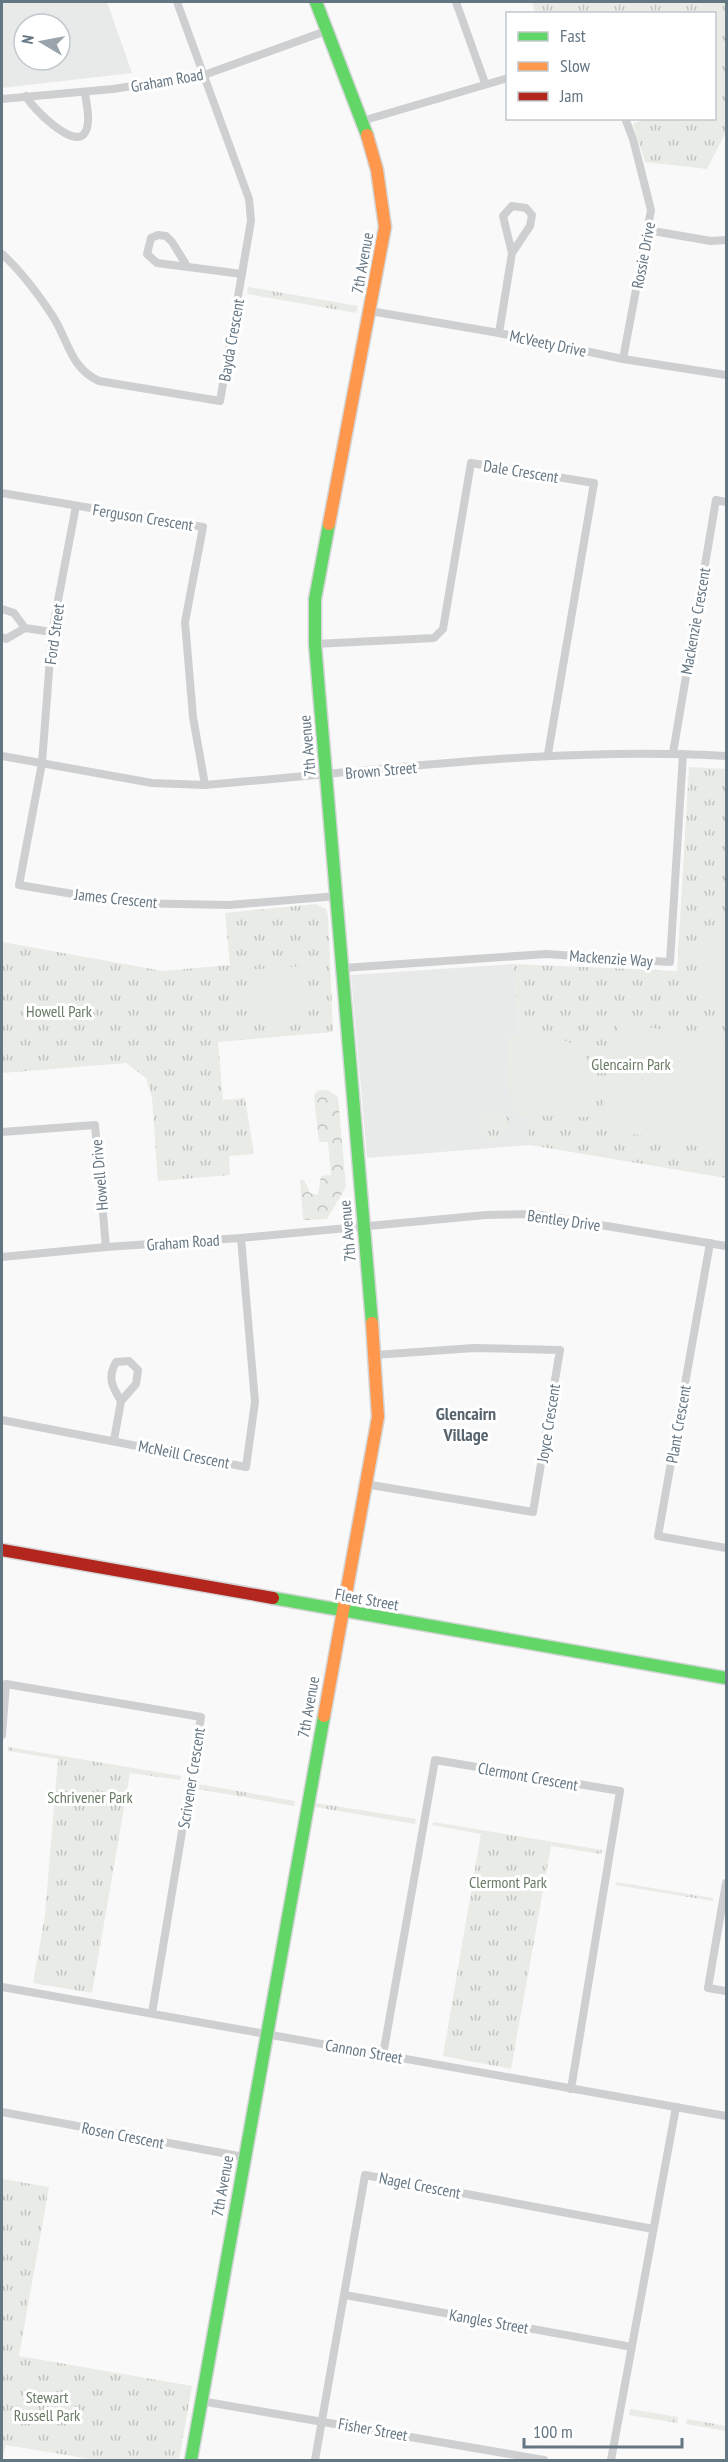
<svg xmlns="http://www.w3.org/2000/svg" width="728" height="2462" viewBox="0 0 728 2462" font-family="'PT Sans Narrow',sans-serif">
<style>
.built{fill:#e8e9e9;fill-rule:evenodd}
.forest{fill:url(#forest-crowns)}
.park{fill:url(#park-tufts)}
.garden{fill:#e8ebe6}
.lines{fill:none;stroke-linecap:round;stroke-linejoin:round}
.fast-casing{stroke:#d5d6d7;stroke-width:15}
.slow-casing{stroke:#d5d6d7;stroke-width:15}
.jam-casing{stroke:#d5d6d7;stroke-width:15}
.street{stroke:#cecfd0;stroke-width:8}
.fast{stroke:#63d668;stroke-width:12}
.slow{stroke:#ff974d;stroke-width:12}
.jam{stroke:#b3261e;stroke-width:12}
.labels{text-anchor:middle;dominant-baseline:central;stroke-width:6;stroke-linejoin:round;paint-order:stroke}
.street-label{font-size:16px;fill:#657683;stroke:#fff}
.park-label{font-size:16px;fill:#687a64;stroke:#fff}
.neighbourhood-label{font-size:18px;font-weight:bold;fill:#57646e;stroke:#fff}
</style>
<defs>
<pattern id="forest-crowns" width="20" height="18" patternUnits="userSpaceOnUse" patternTransform="scale(1.5)"><rect width="20" height="18" fill="#e8ebe6"/><path d="M2 6a3 3 0 1 1 6 0M12 15a3 3 0 1 1 6 0" fill="none" stroke="#c0c3c0"/></pattern>
<pattern id="park-tufts" width="24" height="20" patternUnits="userSpaceOnUse" patternTransform="scale(1.5)"><rect width="24" height="20" fill="#e8ebe6"/><path d="M3 7l-1-3M5 7V3M7 7l1-3M15 17l-1-3M17 17v-4M19 17l1-3" fill="none" stroke="#c0c3c0"/></pattern>
</defs>
<rect width="100%" height="100%" fill="#f9f9f9"/>
<g class="built">
<path d="M2 2H107L132 73 2 88ZM24 24H60V60H24Z"/>
<polygon points="513,964 530,1145 367,1158 351,975"/>
</g>
<polygon class="forest" points="328,1090 338,1097 346,1187 327,1219 305,1220 303,1219 300,1180 304,1180 310,1193 318,1195 321,1176 331,1175 328,1142 319,1142 314,1096 317,1091"/>
<g class="park">
<polygon points="532,2 726,2 726,132 707,169 645,162 633,124 644,119 714,118 714,14 541,13 535,13"/>
<polygon points="248,287 358,306 356,313 247,294"/>
<polygon points="689,767 726,769 726,1178 530,1145 513,964 677,971"/>
<polygon points="316,904 326,909 328,916 333,1032 218,1042 223,1100 245,1098 254,1154 229,1156 230,1175 158,1181 152,1098 146,1078 126,1063 2,1073 2,942 163,971 230,965 225,913"/>
<polygon points="497,1108 509,1118 508,1129 493,1140 486,1138 476,1127 483,1113"/>
<polygon points="8,1747 181,1776 180,1780 130,1773 92,1993 33,1983 45,1915 58,1759 8,1751"/>
<polygon points="198,1784 295,1801 294,1806 197,1789"/>
<polygon points="316,1803 416,1819 415,1824 315,1807"/>
<polygon points="433,1822 602,1850 601,1854 551,1846 511,2069 443,2056 481,1834 432,1825"/>
<polygon points="616,1882 713,1898 713,1901 615,1885"/>
<polygon points="2,2179 49,2187 19,2356 192,2386 179,2460 96,2460 6,2445 2,2460"/>
<polygon points="630,2409 678,2417 677,2423 629,2415"/>
<polygon points="687,2419 726,2426 726,2431 686,2424"/>
</g>
<g class="garden">
<path d="M706 926 726 928V1018C721 1013 713 1007 710 1001 698 979 702 949 706 926Z"/>
<polygon points="304,966 308,1017 250,1022 246,970"/>
<polygon points="619,1022 726,1041 726,1151 600,1128"/>
<path d="M540 1034C595 1043 597 1069 588 1117L517 1115 510 1108 507 1036Z"/>
</g>
<g class="lines">
<defs>
<g id="fast">
<polyline points="316,2 367,135"/>
<polyline points="329,524 315,599 315,644 372,1323"/>
<polyline points="273,1598 726,1678"/>
<polyline points="191,2460 324,1716"/>
</g>
<g id="slow">
<polyline points="329,524 385,227 377,170 367,135"/>
<polyline points="324,1716 378,1417 372,1323"/>
</g>
<polyline id="jam" points="2,1550 273,1598"/>
</defs>
<use href="#fast" class="fast-casing"/>
<use href="#slow" class="slow-casing"/>
<use href="#jam" class="jam-casing"/>
<g class="street">
<polyline points="456,2 485,83"/>
<path d="M26 96C31 107 72 148 84 134 92 124 86 103 85 92"/>
<polyline points="2,99 113,89 204,75 326,31"/>
<polyline points="362,121 508,78"/>
<polyline points="647,230 711,241 726,240"/>
<path d="M2 254C20 270 38 294 52 315 68 339 70 368 99 381L220 401 251 221 249 199 177 2"/>
<polyline points="187,266 172,242 166,236 158,235 151,238 147,254 157,263 242,274"/>
<polyline points="370,311 499,333 623,359 726,375"/>
<polyline points="499,333 512,253 503,216 512,206 526,208 532,215 530,226 512,253"/>
<polyline points="623,359 651,210 633,139 625,118"/>
<polyline points="2,493 203,527 185,622 193,717 205,785"/>
<polyline points="76,506 52,632 42,763 19,885 127,903 229,905 337,896"/>
<polyline points="2,609 14,613 25,628"/>
<polyline points="2,637 6,639 25,628 52,632"/>
<polyline points="315,644 434,638 443,629 471,463 594,483 548,754"/>
<polyline points="673,753 716,500 726,502"/>
<path d="M2 756 152 783 205 785C378 771 552 746 726 756"/>
<polyline points="343,968 546,954 670,962 683,754"/>
<polyline points="2,1132 95,1125 106,1247"/>
<polyline points="710,1243 658,1536 726,1548"/>
<polyline points="2,1257 106,1247 241,1238 486,1215 535,1214 726,1246"/>
<polyline points="2,1420 246,1467 255,1402 241,1238"/>
<path d="M114 1440 121 1401 136 1384 138 1370 129 1361 116 1362C107 1378 112 1386 121 1401"/>
<polyline points="365,1484 533,1512 560,1350 474,1348 375,1355"/>
<polyline points="2,1735 6,1684 201,1717 152,2013"/>
<polyline points="726,1883 708,1988 726,1991"/>
<polyline points="2,1987 726,2116"/>
<polyline points="383,2055 435,1760 620,1791 571,2089"/>
<polyline points="2,2112 244,2157"/>
<polyline points="345,2295 632,2347"/>
<polyline points="201,2401 544,2460"/>
<polyline points="315,2460 365,2175 653,2229"/>
<polyline points="611,2460 676,2107"/>
</g>
<use href="#fast" class="fast"/>
<use href="#slow" class="slow"/>
<use href="#jam" class="jam"/>
</g>
<g class="labels">
<g class="street-label">
<text transform="translate(167 80) rotate(-10)">Graham Road</text>
<text transform="translate(643 255) rotate(-79)">Rossie Drive</text>
<text transform="translate(362 263) rotate(-80)">7th Avenue</text>
<text transform="translate(231 340) rotate(-80)">Bayda Crescent</text>
<text transform="translate(548 343) rotate(12)">McVeety Drive</text>
<text transform="translate(521 471) rotate(9)">Dale Crescent</text>
<text transform="translate(143 517) rotate(9)">Ferguson Crescent</text>
<text transform="translate(695 621) rotate(-80)">Mackenzie Crescent</text>
<text transform="translate(54 634) rotate(-82)">Ford Street</text>
<text transform="translate(307 746) rotate(-95)">7th Avenue</text>
<text transform="translate(381 770) rotate(-5)">Brown Street</text>
<text transform="translate(116 898) rotate(6)">James Crescent</text>
<text transform="translate(611 958) rotate(4)">Mackenzie Way</text>
<text transform="translate(99 1175) rotate(-95)">Howell Drive</text>
<text transform="translate(564 1220) rotate(8)">Bentley Drive</text>
<text transform="translate(347 1231) rotate(-95)">7th Avenue</text>
<text transform="translate(183 1242) rotate(-4)">Graham Road</text>
<text transform="translate(548 1423) rotate(-81)">Joyce Crescent</text>
<text transform="translate(678 1424) rotate(-80)">Plant Crescent</text>
<text transform="translate(184 1454) rotate(11)">McNeill Crescent</text>
<text transform="translate(367 1599) rotate(10)">Fleet Street</text>
<text transform="translate(308 1707) rotate(-80)">7th Avenue</text>
<text transform="translate(528 1776) rotate(10)">Clermont Crescent</text>
<text transform="translate(191 1778) rotate(-81)">Scrivener Crescent</text>
<text transform="translate(364 2051) rotate(10)">Cannon Street</text>
<text transform="translate(123 2135) rotate(11)">Rosen Crescent</text>
<text transform="translate(420 2185) rotate(11)">Nagel Crescent</text>
<text transform="translate(222 2186) rotate(-80)">7th Avenue</text>
<text transform="translate(489 2321) rotate(10)">Kangles Street</text>
<text transform="translate(373 2429) rotate(10)">Fisher Street</text>
</g>
<g class="park-label">
<text x="59" y="1011">Howell Park</text>
<text x="631" y="1064">Glencairn Park</text>
<text x="90" y="1797">Schrivener Park</text>
<text x="508" y="1882">Clermont Park</text>
<text x="47" y="2397">Stewart<tspan x="47" dy="18">Russell Park</tspan></text>
</g>
<g class="neighbourhood-label">
<text x="466" y="1413">Glencairn<tspan x="466" dy="21">Village</tspan></text>
</g>
</g>
<rect width="728" height="2462" fill="none" stroke="#657683" stroke-width="6"/>
<rect x="506" y="12" width="210" height="108" fill="#ffffff" stroke="#c1c8cd" stroke-width="1.5"/>
<rect x="518" y="32" width="30" height="9" fill="#63d668" stroke="#c1c8cd" stroke-width="1.5"/>
<text x="560" y="42" font-size="18" fill="#657683">Fast</text>
<rect x="518" y="62" width="30" height="9" fill="#ff974d" stroke="#c1c8cd" stroke-width="1.5"/>
<text x="560" y="72" font-size="18" fill="#657683">Slow</text>
<rect x="518" y="92" width="30" height="9" fill="#b3261e" stroke="#c1c8cd" stroke-width="1.5"/>
<text x="560" y="102" font-size="18" fill="#657683">Jam</text>
<g transform="translate(42 42) rotate(280)"><circle r="28" fill="#ffffff" stroke="#c1c8cd" stroke-width="1.5"/>
<path d="M0-4.5L10 22L0 15L-10 22Z" fill="#99a4ac"/>
<text y="-9" font-size="16" font-weight="bold" text-anchor="middle" fill="#657683">N</text>
</g>
<path d="M524 2438v9h158v-9" fill="none" stroke="#657683" stroke-width="3"/>
<text x="533" y="2438" font-size="18" fill="#657683" stroke="#ffffff" stroke-width="4.5" paint-order="stroke">100 m</text>
</svg>
